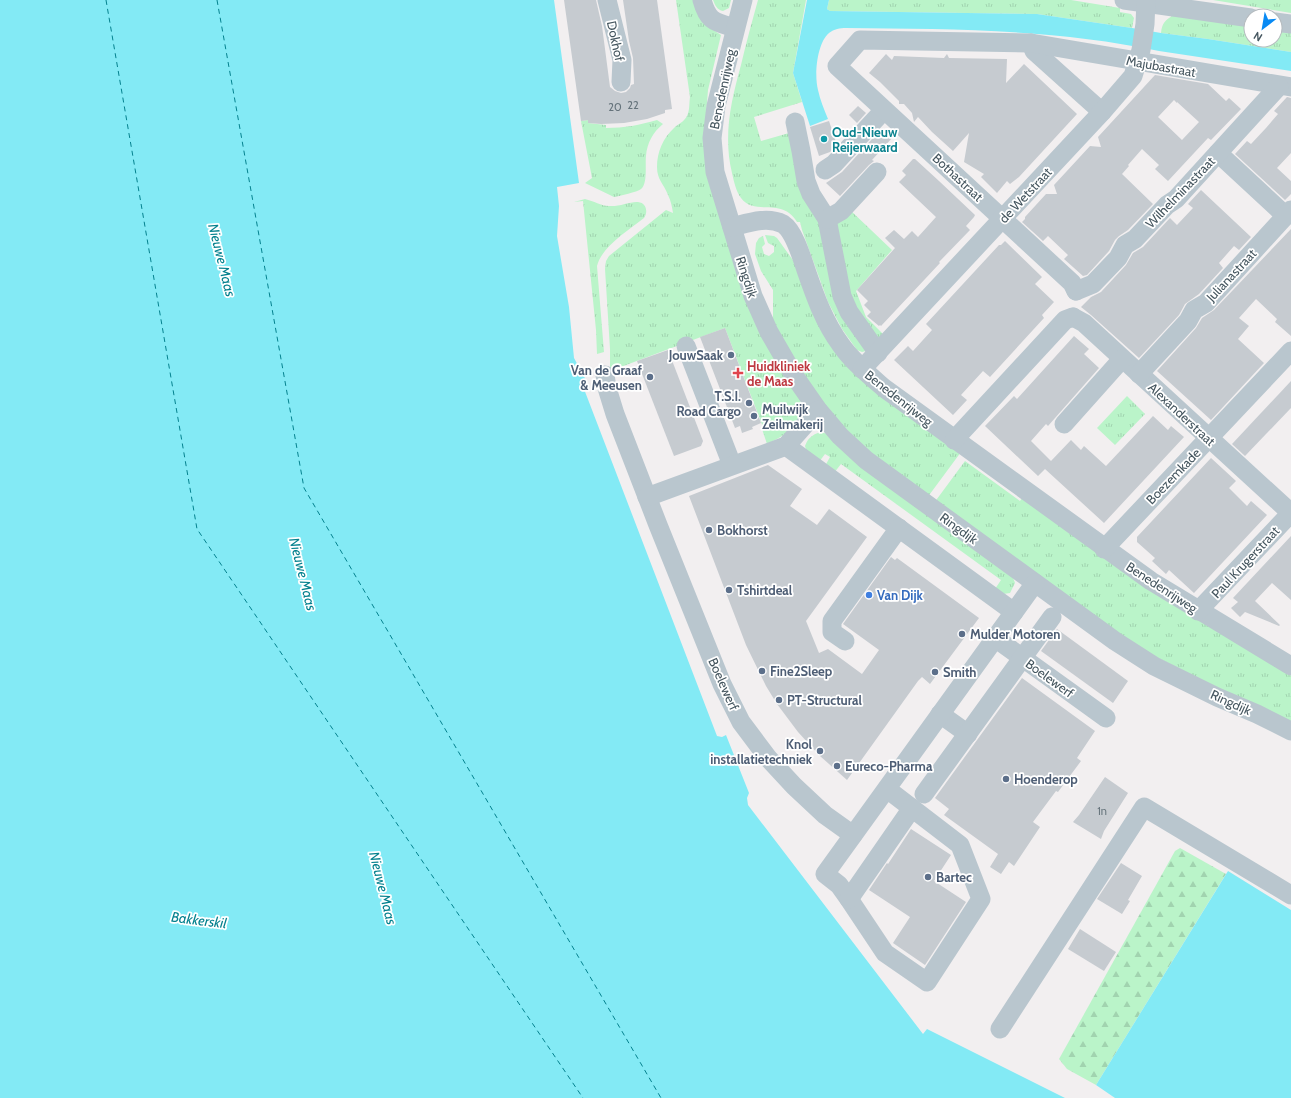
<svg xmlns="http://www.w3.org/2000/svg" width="1291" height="1098" viewBox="0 0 1291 1098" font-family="Cabin,sans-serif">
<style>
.grass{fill:url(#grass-tufts)}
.forest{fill:url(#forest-firs)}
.water{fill:#83eaf5}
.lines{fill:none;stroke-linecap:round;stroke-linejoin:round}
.ferry{stroke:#04818e;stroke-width:1;stroke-dasharray:5 4;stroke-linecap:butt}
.building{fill:#c6cbd0;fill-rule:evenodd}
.minor{stroke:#b9c6ce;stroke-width:19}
.culture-dot{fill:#0f9aa8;stroke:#fff;stroke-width:1.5}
.service-dot{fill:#5c6f8a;stroke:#fff;stroke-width:1.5}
.health-dot{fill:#e0444e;stroke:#fff;stroke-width:1.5}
.shop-dot{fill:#3f7fe0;stroke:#fff;stroke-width:1.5}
.labels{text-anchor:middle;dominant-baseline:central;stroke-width:3.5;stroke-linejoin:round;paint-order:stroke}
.number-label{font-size:11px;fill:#65737b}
.street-label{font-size:13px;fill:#45565f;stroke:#fff}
.culture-label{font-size:13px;font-weight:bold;fill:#0d838f;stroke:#fff;text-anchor:start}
.service-label{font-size:13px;font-weight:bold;fill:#4e5e75;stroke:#fff;text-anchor:start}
.health-label{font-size:13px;font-weight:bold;fill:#be3a42;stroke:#fff;text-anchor:start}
.shop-label{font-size:13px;font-weight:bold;fill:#366cbe;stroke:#fff;text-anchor:start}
.water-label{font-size:14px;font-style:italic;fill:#04818e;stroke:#fff}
</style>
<defs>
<pattern id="grass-tufts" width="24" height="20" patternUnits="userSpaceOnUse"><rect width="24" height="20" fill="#baf4c9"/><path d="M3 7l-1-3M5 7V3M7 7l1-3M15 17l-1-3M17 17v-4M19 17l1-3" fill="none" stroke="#a1d3af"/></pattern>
<pattern id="forest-firs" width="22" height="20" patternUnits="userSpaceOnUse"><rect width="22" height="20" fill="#baf4c9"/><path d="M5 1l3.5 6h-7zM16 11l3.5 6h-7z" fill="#a1d3af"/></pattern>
</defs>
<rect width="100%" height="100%" fill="#f2eff0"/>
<g class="grass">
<path d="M676 0H697L712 29 721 35 708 90 704 141 800 396C804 423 789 434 767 444L762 429 763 427 725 328 610 371V349L605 269 606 261 609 256 666 210 673 213C672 207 671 201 668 195 664 184 657 180 657 167 657 152 663 138 674 128 678 124 684 122 687 116 690 110 689 103 690 97Z"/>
<path d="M713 0H731L729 8 723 11C717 10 715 5 713 0Z"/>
<path d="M758 0H806L793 73 802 102 754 117 761 141 789 133 866 351 862 352 857 350 842 329 828 302 802 230 800 222H797C782 196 755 217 741 198 736 191 734 182 732 173 723 136 731 101 741 65 746 43 752 22 758 0Z"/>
<polygon points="829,0 1071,0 1120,8 1120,12 1131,14 1134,18 1132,28 1037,14 830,11 827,9"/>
<polygon points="1213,0 1291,0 1291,13"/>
<path d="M1174 15 1251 27V40H1275V31L1291 33V52L1208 39 1161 33C1162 23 1165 20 1174 15Z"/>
<path d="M588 120V123L606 125V128C624 128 640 125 657 120L663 124C653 132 647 143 646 156 645 164 648 184 641 189 637 192 620 196 614 197L585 183 592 178 581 121Z"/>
<path d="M585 199C594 201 601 206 609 206 619 207 631 201 638 202 647 203 648 213 644 218 628 231 602 246 597 266L604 352 597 354 596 330 583 201 574 202Z"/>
<polygon points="849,209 892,250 856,291 866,317 883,334 874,343 847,299 834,228"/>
<polygon points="765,235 774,236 777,238 795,263 818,321 961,452 927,498 890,472 823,407 773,325 773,290 761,271 755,254 756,243 759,238 763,236 765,244 762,247 764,254 769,256 774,252 774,246 768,243"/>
<polygon points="1127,396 1145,414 1115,445 1097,428"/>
<path d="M820 432 828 434 1012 575 1015 583 1010 593 1003 594 995 589 1001 580 841 464 834 473 825 466 830 457 825 454 819 462 807 453 805 446C808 438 812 435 820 432Z"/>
<polygon points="965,461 1020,501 1023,496 1291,672 1291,724 1138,648 934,503"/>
</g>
<polygon class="forest" points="1180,848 1226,874 1096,1085 1067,1069 1059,1059 1175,851"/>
<g class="water">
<polygon points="0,0 554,0 579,183 557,187 559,206 557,236 569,307 574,358 587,382 584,389 717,736 722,737 726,735 749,793 747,798 748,805 923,1034 927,1029 1065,1098 0,1098"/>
<path d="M807 0H829L827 9 830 11 1037 14 1132 28 1161 33 1208 39 1291 52V71L1159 51C1056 29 951 29 846 28 840 28 834 29 829 33 817 43 814 75 818 90 820 100 824 109 828 119L810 126 793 73Z"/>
<polygon points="1228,871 1291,910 1291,1098 1115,1098 1096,1085"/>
</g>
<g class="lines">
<g class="ferry">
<polyline points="106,0 197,529 583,1098"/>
<polyline points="217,0 304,488 661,1098"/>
</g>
</g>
<g class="building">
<polygon points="564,0 596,0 602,26 610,87 615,91 621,93 626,92 630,88 631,85 634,84 633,58 629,41 623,0 657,0 672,109 665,110 665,113 647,119 624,123 601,124 588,123 588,120 581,121"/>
<polygon points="886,54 892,60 894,56 944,58 947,54 949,58 1007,59 1006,83 1024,64 1077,114 1019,177 1010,184 1007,181 997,193 981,177 984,174 964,162 969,133 953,151 932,132 918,117 914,122 912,113 904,104 899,104 899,101 880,82 869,73"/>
<path d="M1155 75 1208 84 1226 101 1229 98 1241 109 1211 140 1208 138 1168 181 1155 169 1159 165 1142 149 1128 165 1129 166 1122 174 1153 204 1128 230 1119 236 1115 240 1109 251 1087 275 1083 276 1064 259 1068 255 1048 236 1043 241 1022 222 1025 219V217L1046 194H1057L1054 185 1090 146 1101 147 1098 137ZM1174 100 1177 103V102L1199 122 1182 140 1158 117Z"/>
<polygon points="1287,97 1291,98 1291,153 1277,168 1291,181 1291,194 1285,200 1235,154 1247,141 1251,144 1266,128 1278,114 1274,111"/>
<polygon points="858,106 866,113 857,123 849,115"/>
<polygon points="829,121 837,145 830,152 819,156 810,127"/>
<polygon points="882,128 892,138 872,160 874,161 869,165 840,196 826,183 842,172"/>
<polygon points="913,159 915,159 939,181 975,215 974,217 966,226 970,230 939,262 940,263 881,326 880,325 879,326 867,316 871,312 864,305 868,301 857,290 895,248 885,238 894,230 904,239 912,231 918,237 936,217 899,182 906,175 902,171"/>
<polygon points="1201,190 1251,237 1239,250 1234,246 1219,263 1223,268 1199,294 1185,304 1179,315 1139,358 1091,315 1081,307 1091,297 1101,292 1126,265 1133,253 1143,247 1170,218 1177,225 1193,208 1188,204"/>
<polygon points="1291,229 1291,336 1275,322 1277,319 1256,299 1239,318 1249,326 1238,339 1264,363 1211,420 1157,371 1196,328 1202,318 1214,310"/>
<polygon points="1005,241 1042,277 1035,284 1054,302 1042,315 1044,318 990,377 983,371 961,395 967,400 953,415 894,360 908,346 913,351 932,330 926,324 999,245 1001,245"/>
<polygon points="725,328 761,423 752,427 753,429 742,433 740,426 735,428 700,337"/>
<polygon points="1074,336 1089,349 1084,354 1099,368 1048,426 1046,424 1031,441 1051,461 1071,440 1081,450 1084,446 1106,466 1153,416 1168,430 1171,426 1184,437 1104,523 1045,469 1038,476 985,426 1014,396 1017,399"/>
<polygon points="668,350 703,441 701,446 674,456 637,361"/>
<polygon points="1291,381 1291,408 1245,456 1232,444"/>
<polygon points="1211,458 1236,481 1229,488 1247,506 1251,501 1267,515 1194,593 1169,570 1166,574 1152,561 1155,558 1137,542 1137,537"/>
<polygon points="768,465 802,489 790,506 817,525 829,509 867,537 806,621 819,653 828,649 862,674 879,650 843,624 891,557 895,560 897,558 979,618 930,684 922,677 918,681 847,780 820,756 798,732 777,704 766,686 746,645 689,496"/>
<polygon points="1291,536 1291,600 1272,583 1255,601 1280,625 1279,626 1245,612 1240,617 1231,608 1238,602 1233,598"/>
<polygon points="1057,629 1128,681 1113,703 1041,651"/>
<polygon points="1022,678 1095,731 1077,758 1081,761 1058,792 1056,791 1033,822 1040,827 1014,866 1009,862 1001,874 990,867 998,854 944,815 949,809 935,798"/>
<polygon points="1105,777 1128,793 1104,831 1101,839 1073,822 1079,815"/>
<polygon points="911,829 951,855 934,881 966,902 925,965 893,943 910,917 869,890 887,863 888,864"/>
<polygon points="1121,863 1142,876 1128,900 1130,901 1122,914 1097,899"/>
<polygon points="1080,929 1116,952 1104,971 1068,949"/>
</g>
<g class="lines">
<g class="minor">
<polyline points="607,0 622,60 621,82"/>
<path d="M702 0C708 22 715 22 735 28"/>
<polyline points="743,0 716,106 712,138 715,172 753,296 769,332 795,377 818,410 840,436 866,460 1115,641 1154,666 1217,697 1257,714 1291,731"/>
<polyline points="1124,0 1251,18"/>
<polyline points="1275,22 1291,24"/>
<polyline points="1031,43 1034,51 1102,112"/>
<polyline points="795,122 801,151 806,181 811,194 827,219 842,296 849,312 878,353"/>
<polyline points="1218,153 1286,216"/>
<polyline points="825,170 834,164 884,110"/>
<polyline points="827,219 841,211 877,172"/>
<path d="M732 227C748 223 767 216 783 224 794 231 802 258 806 270 815 296 824 322 841 345 852 361 869 375 884 388L1151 581 1291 666"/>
<polyline points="1076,291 1072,283 837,66 860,40 1031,43 1291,87"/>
<polyline points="1076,291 1093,284 1118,258 1125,245 1135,239 1167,205 1176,199 1279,86"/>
<polyline points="1073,317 1084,323 1291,513 1198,611"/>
<polyline points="686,346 732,465"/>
<polyline points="862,369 1102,112 1133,76 1141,50 1145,24 1146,0"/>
<polyline points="1139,374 1188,321 1194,310 1206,303 1291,210"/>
<polyline points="605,375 607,388 615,414 658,525 722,684 741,722 768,758 794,786 825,815 853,835"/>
<polyline points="1064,424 1122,359"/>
<polyline points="954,440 1065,320 1073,317"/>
<polyline points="786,446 1014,612"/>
<polyline points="647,497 786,446 818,410"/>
<polyline points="1104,549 1291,351"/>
<polyline points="995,638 1106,718"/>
<polyline points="845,641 832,632 832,621 899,528"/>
<polyline points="940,714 968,734"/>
<polyline points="887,789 960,845 981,899 927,982 885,953 849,899 839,885 825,874 1035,583"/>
<polyline points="924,794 1052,617"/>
<polyline points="849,899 912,808"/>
<polyline points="1000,1029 1144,807 1291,895"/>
</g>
</g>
<circle class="culture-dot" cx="824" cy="139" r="4"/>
<g class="service-dot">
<circle cx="731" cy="355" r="4"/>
<circle cx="650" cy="377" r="4"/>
<circle cx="749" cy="403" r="4"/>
<circle cx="754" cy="416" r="4"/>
<circle cx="709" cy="530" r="4"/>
<circle cx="729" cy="590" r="4"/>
<circle cx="962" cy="634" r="4"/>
<circle cx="762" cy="671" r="4"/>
<circle cx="935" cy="672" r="4"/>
<circle cx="779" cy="700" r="4"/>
<circle cx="820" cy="751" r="4"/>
<circle cx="837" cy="766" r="4"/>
<circle cx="1006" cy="779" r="4"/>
<circle cx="928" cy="877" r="4"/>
</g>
<path class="health-dot" d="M736 367h4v4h4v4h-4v4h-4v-4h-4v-4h4z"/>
<circle class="shop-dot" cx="869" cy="595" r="4"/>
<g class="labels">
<g class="number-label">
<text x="633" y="105">22</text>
<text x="615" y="107">20</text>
<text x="1102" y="811">1n</text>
</g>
<g class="street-label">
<text transform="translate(616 41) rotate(78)">Dokhof</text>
<text transform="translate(1161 66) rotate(10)">Majubastraat</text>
<text transform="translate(722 89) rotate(-78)">Benedenrijweg</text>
<text transform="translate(958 177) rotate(43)">Bothastraat</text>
<text transform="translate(1180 192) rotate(-46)">Wilhelminastraat</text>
<text transform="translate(1025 195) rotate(-47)">de Wetstraat</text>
<text transform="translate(1231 275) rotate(-47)">Julianastraat</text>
<text transform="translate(747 277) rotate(72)">Ringdijk</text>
<text transform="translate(899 398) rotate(38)">Benedenrijweg</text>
<text transform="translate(1182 414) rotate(43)">Alexanderstraat</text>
<text transform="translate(1173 476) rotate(-46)">Boezemkade</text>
<text transform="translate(959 528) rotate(36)">Ringdijk</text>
<text transform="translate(1245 562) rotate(-47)">Paul Krugerstraat</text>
<text transform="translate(1162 587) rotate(33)">Benedenrijweg</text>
<text transform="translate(1050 678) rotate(36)">Boelewerf</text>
<text transform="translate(724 684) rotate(66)">Boelewerf</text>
<text transform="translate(1231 702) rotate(24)">Ringdijk</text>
</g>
<g class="culture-label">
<text x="832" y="132">Oud-Nieuw<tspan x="832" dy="15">Reijerwaard</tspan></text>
</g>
<g class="service-label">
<text x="723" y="355" text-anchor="end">JouwSaak</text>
<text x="642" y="370" text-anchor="end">Van de Graaf<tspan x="642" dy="15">&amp; Meeusen</tspan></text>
<text x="741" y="396" text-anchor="end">T.S.I.<tspan x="741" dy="15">Road Cargo</tspan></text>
<text x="762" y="409">Muilwijk<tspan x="762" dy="15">Zeilmakerij</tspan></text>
<text x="717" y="530">Bokhorst</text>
<text x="737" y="590">Tshirtdeal</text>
<text x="970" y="634">Mulder Motoren</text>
<text x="770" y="671">Fine2Sleep</text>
<text x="943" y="672">Smith</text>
<text x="787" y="700">PT-Structural</text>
<text x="812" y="744" text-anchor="end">Knol<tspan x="812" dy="15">installatietechniek</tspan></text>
<text x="845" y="766">Eureco-Pharma</text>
<text x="1014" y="779">Hoenderop</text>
<text x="936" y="877">Bartec</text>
</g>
<g class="health-label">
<text x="747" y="366">Huidkliniek<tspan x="747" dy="15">de Maas</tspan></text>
</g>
<g class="shop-label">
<text x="877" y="595">Van Dijk</text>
</g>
<g class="water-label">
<text transform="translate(222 260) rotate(76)">Nieuwe Maas</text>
<text transform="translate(303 574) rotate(76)">Nieuwe Maas</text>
<text transform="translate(383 888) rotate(76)">Nieuwe Maas</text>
<text transform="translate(199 920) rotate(7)">Bakkerskil</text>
</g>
</g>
<g transform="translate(1263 28) rotate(211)"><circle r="19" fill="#ffffff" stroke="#b5bbbf"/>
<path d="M0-3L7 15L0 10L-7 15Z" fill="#088af4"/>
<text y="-6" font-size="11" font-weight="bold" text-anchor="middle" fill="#45565f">N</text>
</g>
</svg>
